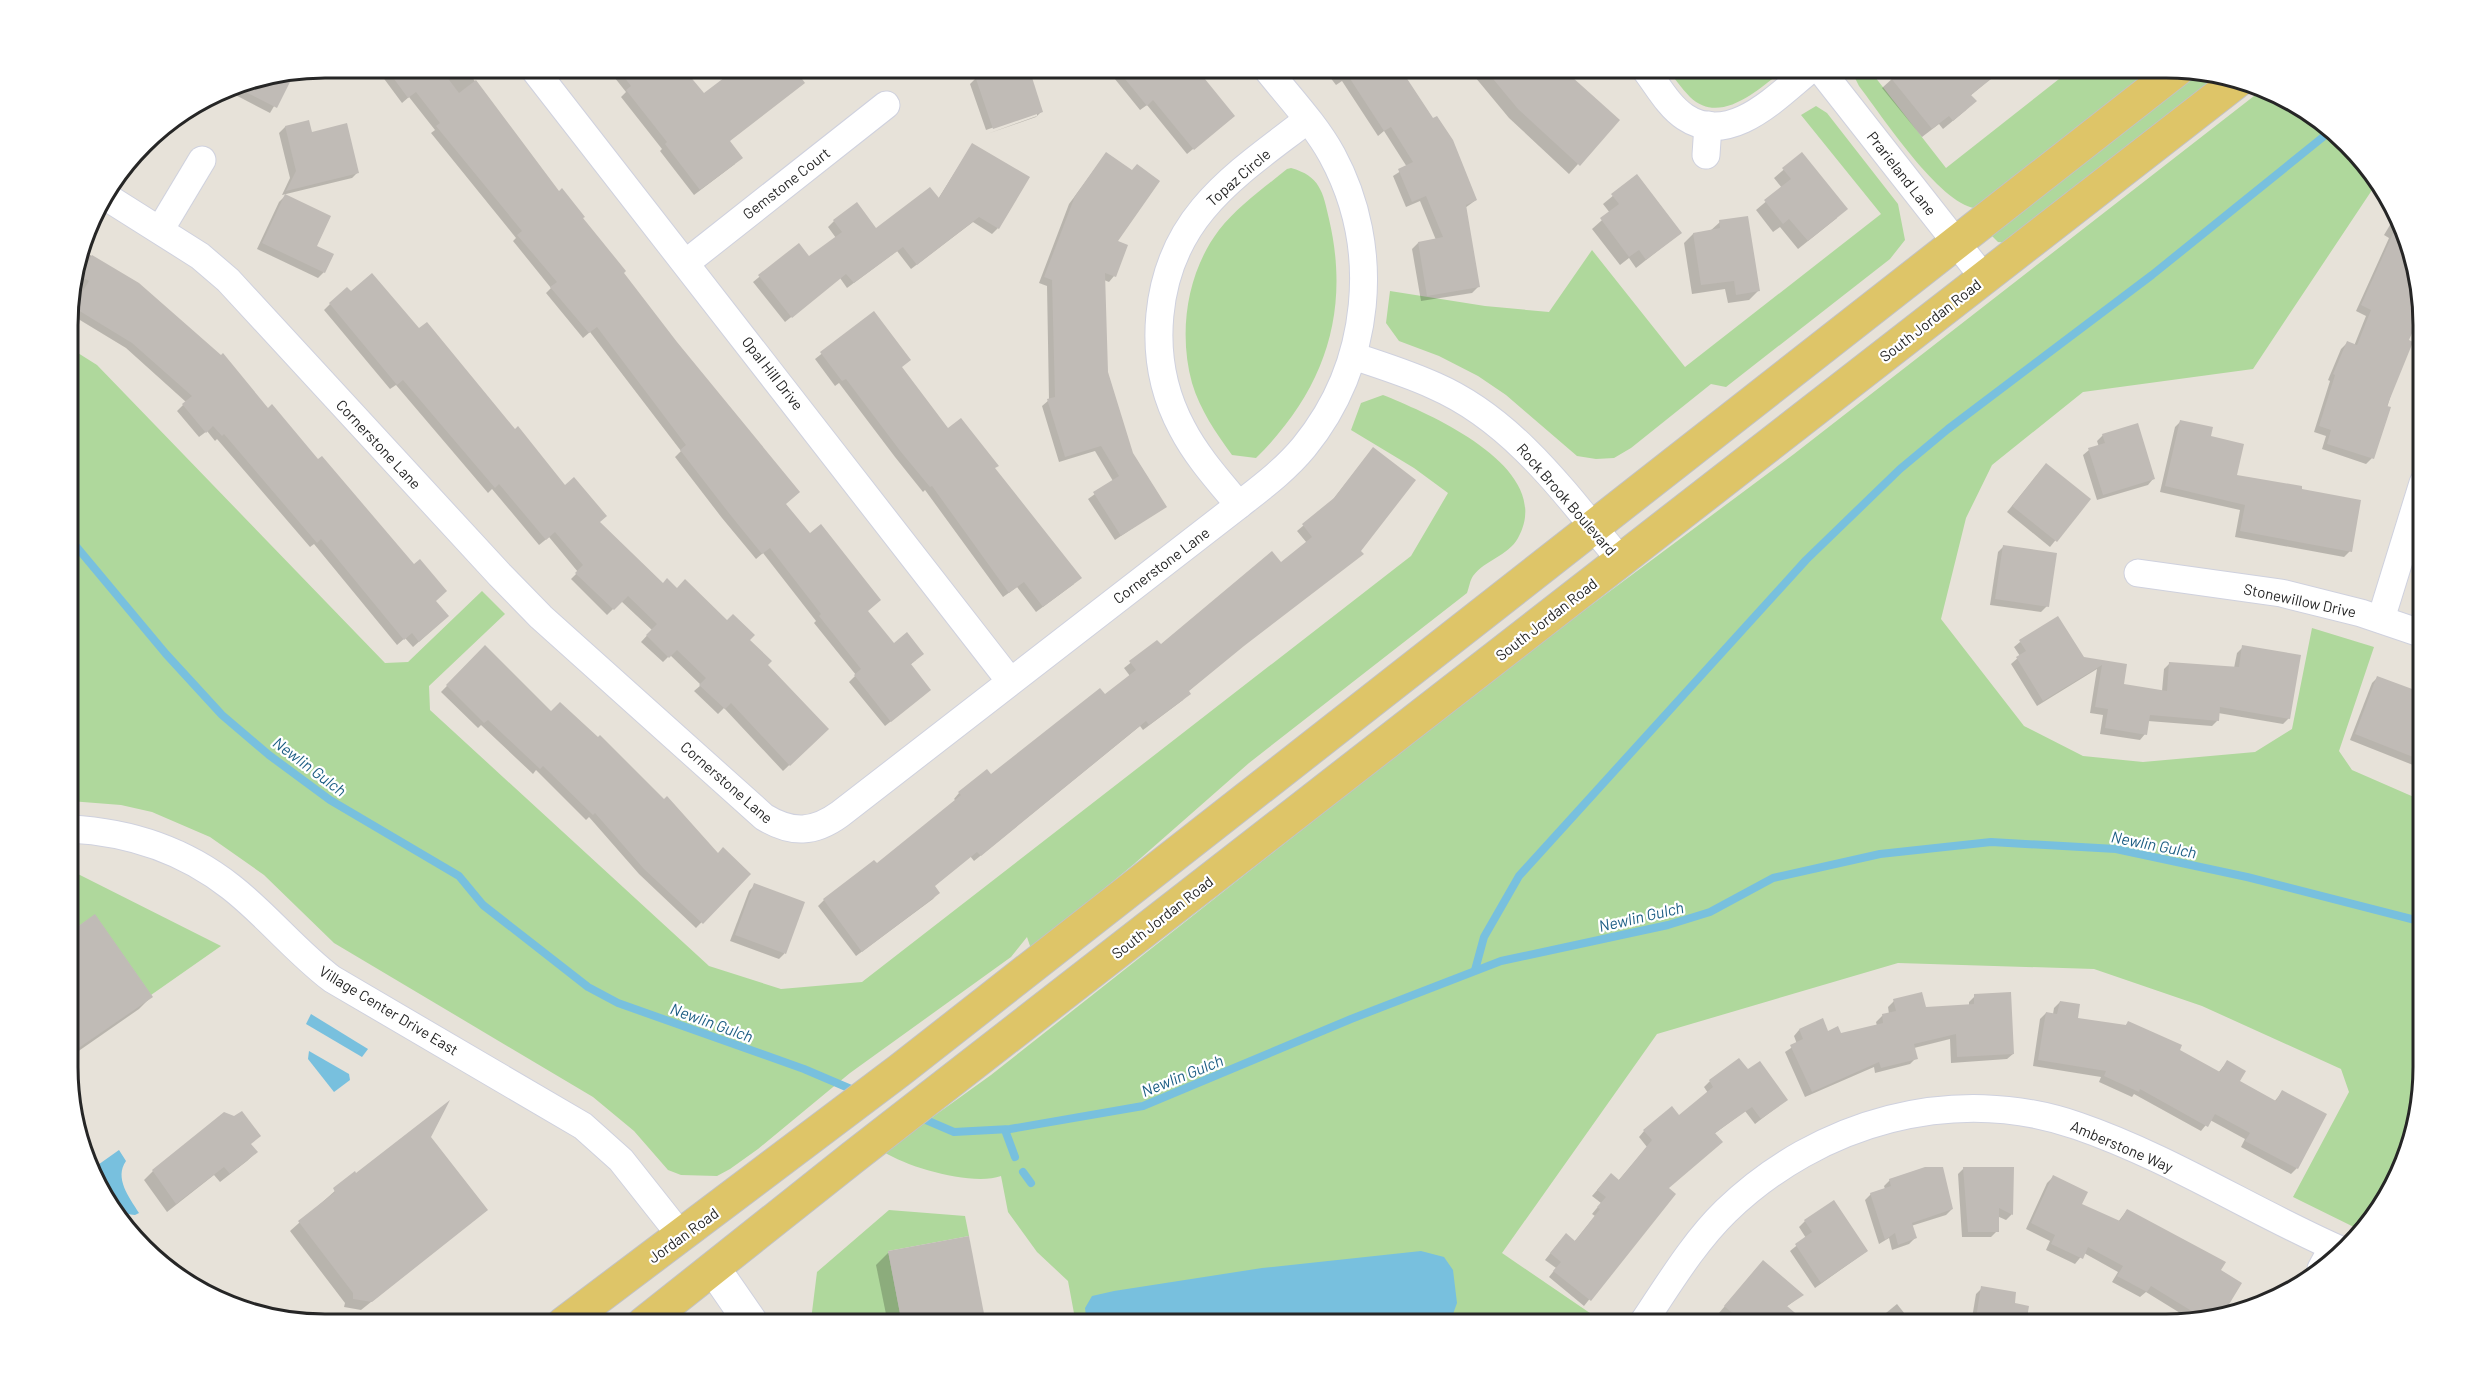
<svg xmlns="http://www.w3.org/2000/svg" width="2491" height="1392" viewBox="0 0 2491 1392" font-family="Barlow,sans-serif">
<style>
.green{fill:#afd89c}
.water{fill:#78c0de}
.shadow{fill:#0003}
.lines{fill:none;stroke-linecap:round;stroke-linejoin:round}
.stream{stroke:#78c0de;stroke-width:8}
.building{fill:#c0bbb6}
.street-casing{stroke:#cfd1de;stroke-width:29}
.secondary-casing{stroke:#cfd1de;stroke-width:35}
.primary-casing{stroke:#c2c2c2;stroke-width:35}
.street{stroke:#fff;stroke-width:27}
.secondary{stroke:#fff;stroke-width:33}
.primary{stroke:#dec568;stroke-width:33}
.labels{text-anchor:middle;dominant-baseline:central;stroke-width:4.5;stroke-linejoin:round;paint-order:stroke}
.street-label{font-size:15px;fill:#262626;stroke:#fff}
.water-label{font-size:16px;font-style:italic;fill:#1d5e84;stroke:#fff}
.rim{fill:none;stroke:#262626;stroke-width:3}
</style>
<rect width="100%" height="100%" fill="#e7e2d9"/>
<g class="green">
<path d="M1666 68H1786C1761 87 1721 127 1690 97 1681 88 1674 77 1666 68Z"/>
<path d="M1856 68H1868L1946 168 2073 68H2156L1975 208C1940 204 1882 116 1859 86L1855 78Z"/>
<polygon points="2200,72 2223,75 2008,243 1998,242 1991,235"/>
<path d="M2263 89 2294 102 2378 181 2253 369 2083 392 1992 465 1966 518 1941 619 2024 726 2083 756 2143 762 2255 752 2292 729 2312 628 2374 647 2339 751 2352 770 2423 801V1083L2392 1187 2386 1200 2362 1231 2293 1197 2349 1092 2341 1069 2202 1006 2094 969 1898 963 1657 1034 1502 1253 1606 1324H1076L1068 1281 1037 1252 1008 1212 1001 1176C973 1186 909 1168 884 1152L991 1075 1507 668 1794 454Z"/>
<polygon points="1816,106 1827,113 1898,204 1905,240 1890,259 1726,387 1711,384 1631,448 1614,458 1596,459 1577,456 1506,395 1478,376 1439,356 1399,341 1386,323 1390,291 1485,306 1549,312 1592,250 1685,367 1881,214 1801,115"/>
<path d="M1291 168C1320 176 1323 192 1329 219 1351 313 1324 391 1256 458L1232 455C1216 433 1200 410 1192 383 1178 332 1187 272 1219 230 1238 206 1264 188 1287 169Z"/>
<path d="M70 348 97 365 385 663 408 662 482 591 505 614 429 686 430 710 709 966 781 989 862 982 1411 556 1448 493 1414 468 1351 430 1361 403 1383 395C1430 414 1557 468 1518 538 1508 556 1485 560 1473 576 1470 580 1469 588 1467 593L1249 763 1134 864 1031 949 1027 937 1011 957 850 1073 758 1149 730 1169 717 1176 681 1175 668 1170 634 1131 593 1097 334 943 264 875 210 837 152 812 121 805 70 801Z"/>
<polygon points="70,870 221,946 151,995 95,915 70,932"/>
<polygon points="889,1210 965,1216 969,1236 888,1251 902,1324 815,1324 811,1320 817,1272"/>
</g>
<g class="water">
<polygon points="311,1014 368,1049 362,1057 306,1024"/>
<polygon points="309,1051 349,1074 350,1080 334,1092 308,1059"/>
<path d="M119 1150 126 1161C114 1178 129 1197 139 1213L135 1215C112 1214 101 1185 95 1167Z"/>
<polygon points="1421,1251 1444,1257 1453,1270 1457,1303 1453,1314 1440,1323 1391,1314 1331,1324 1087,1324 1085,1308 1092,1296 1114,1291 1262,1268"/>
</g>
<g class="shadow">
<polygon points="389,68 465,68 559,193 582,218 785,504 866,611 893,645 916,660 910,665 924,695 885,726 849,682 856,675 814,623 816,621 763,553 756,559 722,518 675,457 681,451 590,332 583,338 546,293 551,288 513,241 516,238 431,133 435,130 409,97 402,103 382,76"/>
<polygon points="607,68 681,68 703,95 739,68 792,68 803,82 729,141 735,164 694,195 660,151 662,149 621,97 626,92"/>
<polygon points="1007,68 1027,68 1042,111 1036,117 987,134 1037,116 1037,112 986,130 970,84 976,78"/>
<polygon points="1106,68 1194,68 1233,116 1187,154 1147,105 1140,110"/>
<polygon points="1323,68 1400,68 1476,200 1465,208 1478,287 1472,293 1421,301 1412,249 1418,243 1436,240 1420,201 1406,207 1393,176 1407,167 1384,131 1378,136 1342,81 1336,85"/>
<polygon points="1473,68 1564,68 1562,69 1578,164 1569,174 1509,118 1470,71"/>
<polygon points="1904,68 1915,68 1919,73 1926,68 2003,68 1970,96 1966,110 1943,129 1939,124 1922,137 1882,88"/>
<polygon points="293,74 270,113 224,89 227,87"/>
<polygon points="308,122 311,134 358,172 352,178 282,195 290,178 279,133 285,127"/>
<polygon points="972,145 998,228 992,234 973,222 911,269 897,251 847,288 840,278 785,322 753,282 798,245 809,258 836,238 828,227 834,221 876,230 938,199"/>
<polygon points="1106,154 1116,242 1114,276 1109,282 1104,280 1106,372 1131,454 1165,506 1115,540 1088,499 1113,481 1095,451 1059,462 1042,406 1049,400 1047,286 1039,283 1069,204"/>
<polygon points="1802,154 1837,218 1798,249 1780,227 1773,232 1756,210 1782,188 1774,178"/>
<polygon points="1637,176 1680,233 1636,268 1629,258 1620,265 1592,229 1610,213 1603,204"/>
<polygon points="285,196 315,247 324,272 318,278 257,249 279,202"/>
<polygon points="2396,215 2410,243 2422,306 2407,341 2372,458 2366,464 2322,449 2326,436 2314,432 2330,381 2328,380 2341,349 2347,343 2354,346 2366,316 2356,311 2389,238 2384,235"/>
<polygon points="1720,222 1758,291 1749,300 1728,303 1725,289 1692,294 1684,243 1693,234 1710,231"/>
<polygon points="82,250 138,284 268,410 434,601 441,622 413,647 405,638 397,645 314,544 310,547 217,439 215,441 207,431 199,437 177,411 186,402 126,348 70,314 70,292"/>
<polygon points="330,304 419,331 599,523 663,585 677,590 748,640 766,665 827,729 783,771 724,708 718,714 694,691 701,685 670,655 663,662 641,642 652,630 621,601 607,615 571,579 578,572 549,537 539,545 492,489 488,493 396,385 390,389 324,310"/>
<polygon points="873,313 900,367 948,430 994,469 1074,584 1036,612 1017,587 1003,597 925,490 923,492 895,457 839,383 835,386 815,359"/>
<polygon points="2181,421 2209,438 2235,476 2350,551 2344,557 2235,537 2240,510 2160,492 2175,427"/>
<polygon points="2103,435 2153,479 2148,485 2097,500 2083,455 2089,450 2099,447 2097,441"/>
<polygon points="1368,455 1236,651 1187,692 1183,700 1143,730 1140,726 974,861 970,856 933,887 938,893 933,899 856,956 818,906 824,900 876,866 956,801 954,799 959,793 990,776 1105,696 1130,676 1124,668 1157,642 1160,647 1280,564 1307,543 1297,531 1331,502"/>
<polygon points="2041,470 2089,499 2050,547 2007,512"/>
<polygon points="2004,546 2047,606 2041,612 1990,605 1998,552"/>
<polygon points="2020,642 2083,659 2126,665 2122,685 2162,691 2164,669 2170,663 2234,668 2237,653 2243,647 2289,718 2283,724 2218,713 2218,720 2212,726 2148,721 2145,734 2140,740 2100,734 2103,715 2090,713 2097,669 2037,706 2011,664 2020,656 2014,647"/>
<polygon points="485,647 551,713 664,801 717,855 748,874 696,928 639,874 589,817 586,820 536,770 533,774 481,725 478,728 441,692"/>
<polygon points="2378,677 2423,695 2423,769 2350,740 2372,683"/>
<polygon points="755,885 803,903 784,954 779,959 730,941 749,891"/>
<polygon points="95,916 151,997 139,1009 70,1057 70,934"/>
<polygon points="1975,996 2013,1054 2007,1059 1951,1063 1950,1039 1914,1048 1916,1058 1910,1064 1875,1073 1874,1067 1805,1097 1785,1052 1797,1044 1794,1036 1799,1030 1840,1035 1877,1026 1876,1022 1882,1016 1889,1014 1888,1007 1894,1001 1924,1008 1969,1006 1969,1002"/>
<polygon points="2060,1002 2076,1019 2124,1027 2128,1023 2218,1073 2227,1062 2238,1081 2274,1102 2282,1092 2297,1168 2291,1174 2241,1147 2245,1139 2210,1120 2201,1131 2134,1094 2132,1097 2099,1082 2101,1077 2033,1066 2040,1019 2046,1013 2053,1014 2054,1008"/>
<polygon points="1739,1060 1748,1071 1786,1100 1755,1124 1745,1111 1714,1134 1667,1189 1673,1194 1584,1306 1549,1277 1556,1268 1545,1260 1560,1241 1574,1242 1595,1216 1592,1214 1601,1203 1592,1196 1605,1181 1618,1181 1647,1147 1639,1137 1644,1131 1679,1118 1708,1093 1704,1087 1709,1082"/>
<polygon points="429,1137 486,1210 361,1310 344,1307 345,1303 290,1231 355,1173 356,1175"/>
<polygon points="250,1145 256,1152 247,1161 220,1182 214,1175 167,1212 144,1180 153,1171"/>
<polygon points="1964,1168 2012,1214 2006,1220 1997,1216 1997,1231 1991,1237 1962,1237 1958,1174"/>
<polygon points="2053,1177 2080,1205 2118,1222 2127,1210 2224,1262 2219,1271 2223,1312 2193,1321 2146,1292 2140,1297 2112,1282 2118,1272 2084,1253 2075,1264 2046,1250 2050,1241 2026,1229 2047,1183"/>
<polygon points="1890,1180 1952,1209 1946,1215 1911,1226 1915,1238 1909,1244 1892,1250 1889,1238 1879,1244 1865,1200 1871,1194 1885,1189 1884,1186"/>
<polygon points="1805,1221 1867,1251 1815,1288 1790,1251 1806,1238 1799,1227"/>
<polygon points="968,1238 984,1324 888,1324 876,1265 888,1253"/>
<polygon points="1757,1268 1802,1295 1786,1307 1797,1317 1791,1324 1716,1324 1723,1316 1719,1313"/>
<polygon points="1982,1288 2013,1304 2026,1318 2037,1324 1971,1324 1976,1294"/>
<polygon points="1897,1304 1913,1324 1873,1324 1875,1322"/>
</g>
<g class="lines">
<g class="stream">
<polyline points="70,539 166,654 222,715 269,755 330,800 459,876 483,905 588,987 618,1003 804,1069 858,1092"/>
<polyline points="1475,970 1484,937 1519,876 1806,560 1900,469 1948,429 2152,275 2328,133"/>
<polyline points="919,1117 954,1132 1010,1129 1143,1106 1351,1019 1501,961 1668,925 1710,912 1773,878 1880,854 1991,842 2116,849 2247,877 2423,922"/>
<polyline points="1005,1130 1015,1157"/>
<polyline points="1023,1172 1031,1183"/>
</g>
</g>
<g class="building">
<polygon points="386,68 440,68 459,93 476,80 559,191 562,188 585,217 583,218 626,271 624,273 677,342 800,492 786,504 810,533 821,524 881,600 868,611 894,643 907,632 924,654 911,664 931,690 891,722 854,675 861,669 819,616 821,614 770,548 762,554 728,512 680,450 686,445 597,327 589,333 550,287 557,282 517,235 522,231 436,126 440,123 416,92 408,98"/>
<polygon points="617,68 683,68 704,93 737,68 794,68 805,83 730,141 743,158 700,190 665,144 667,142 626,90 631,86"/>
<polygon points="1002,68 1029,68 1043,112 993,129 975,76"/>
<polygon points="1116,68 1196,68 1235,116 1194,150 1153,100 1147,106"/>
<polygon points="1343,68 1400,68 1433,118 1437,116 1453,140 1477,200 1466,205 1480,287 1427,296 1418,242 1443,237 1426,196 1412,202 1398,169 1413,162 1391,127 1384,131"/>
<polygon points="1484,68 1562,68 1620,120 1580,166 1518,109"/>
<polygon points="1902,68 2005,68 1971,95 1977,101 1953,121 1949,116 1932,129 1890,77"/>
<polygon points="294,74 277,108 234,86 267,79"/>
<polygon points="309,120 312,132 347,123 359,173 286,191 296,171 285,126"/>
<polygon points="972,143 1030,177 999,229 979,217 917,265 903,247 854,283 846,274 792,318 758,275 799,243 809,256 842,232 833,220 857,202 876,228 930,187 939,198"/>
<polygon points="1106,152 1132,170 1137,164 1160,181 1118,241 1128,245 1116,277 1105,273 1108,372 1133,453 1167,507 1121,536 1093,492 1119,476 1101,446 1065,457 1047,399 1055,397 1052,280 1044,277 1075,196"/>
<polygon points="1802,152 1848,209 1808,241 1789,219 1783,224 1764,200 1791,179 1782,168"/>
<polygon points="1637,174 1682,233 1646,260 1639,250 1629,257 1600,218 1619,204 1611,194"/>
<polygon points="285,194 331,216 317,246 334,254 325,273 262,243"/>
<polygon points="1748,216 1760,291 1736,295 1734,281 1701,285 1693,233 1720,228 1719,220"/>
<polygon points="2399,220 2410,243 2423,308 2409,340 2413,342 2387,406 2391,407 2374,459 2327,444 2331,430 2319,426 2335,375 2333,374 2347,341 2357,345 2371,310 2361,305"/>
<polygon points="92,255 139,283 221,355 223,353 268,408 272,404 318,459 322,456 414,564 420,559 447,591 436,601 449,616 419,642 412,633 404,640 321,539 317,543 224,434 222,436 213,426 206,433 182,404 192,396 132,343 73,307 89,281 80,276"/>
<polygon points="372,273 419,328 427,322 515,429 518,426 565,485 574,477 607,516 600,522 663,583 667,578 677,588 685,579 727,620 733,614 755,635 750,640 772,661 768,665 829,729 790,766 731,703 725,709 699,685 706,678 677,650 669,658 646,635 657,624 628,596 614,610 575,573 583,565 555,532 546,540 499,484 495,488 403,380 397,385 329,303 347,287 351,291"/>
<polygon points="874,311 911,360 902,367 948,428 961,418 999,466 995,468 1082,578 1043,607 1024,582 1009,593 932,486 930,487 901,452 846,379 842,381 820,352"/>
<polygon points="2180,420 2213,427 2211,436 2244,444 2237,475 2302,486 2302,489 2361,500 2352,552 2240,531 2245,505 2165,486"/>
<polygon points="2138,423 2155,479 2103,495 2088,448 2105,443 2102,434"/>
<polygon points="1373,447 1416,480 1361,551 1364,554 1244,646 1189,691 1191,694 1149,725 1146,721 981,856 977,852 935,886 940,893 862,952 823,899 874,860 877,863 961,795 958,792 987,769 991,774 1100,688 1105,694 1136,670 1129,661 1157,640 1161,644 1272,551 1281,562 1312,537 1302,524 1334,498"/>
<polygon points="2046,463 2091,499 2057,542 2012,506"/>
<polygon points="2003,545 2057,553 2049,607 1995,599"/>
<polygon points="2058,616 2084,657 2127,664 2124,684 2167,691 2169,662 2239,667 2242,645 2301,655 2290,719 2220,707 2219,721 2150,715 2147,735 2105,728 2108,709 2095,707 2102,665 2043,701 2016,657 2026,651 2019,640"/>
<polygon points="485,645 551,711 560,702 598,737 600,735 664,799 667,796 718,853 723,847 751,874 703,924 644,869 595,813 593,815 543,766 540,769 488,720 484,723 446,685"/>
<polygon points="2377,676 2423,693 2423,731 2413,757 2355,734"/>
<polygon points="754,883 805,902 786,954 735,935"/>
<polygon points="95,914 153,997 70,1054 70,932"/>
<polygon points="1922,992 1926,1007 1974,1004 1974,994 2011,992 2014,1054 1957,1057 1956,1034 1914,1044 1918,1059 1881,1068 1879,1062 1812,1092 1790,1045 1803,1039 1799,1029 1823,1018 1828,1031 1838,1026 1841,1033 1883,1023 1882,1014 1896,1011 1893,999"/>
<polygon points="2060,1001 2080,1004 2078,1018 2126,1025 2128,1021 2182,1045 2180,1050 2220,1072 2227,1060 2246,1071 2240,1081 2276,1101 2282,1090 2327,1114 2298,1169 2245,1141 2250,1133 2215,1114 2208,1127 2140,1089 2139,1092 2104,1076 2106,1071 2038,1060 2046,1012 2057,1014"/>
<polygon points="1739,1058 1748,1069 1760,1061 1788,1100 1761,1119 1752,1107 1715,1133 1723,1142 1669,1188 1676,1194 1591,1301 1553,1271 1561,1262 1550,1253 1566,1233 1575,1241 1600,1209 1597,1207 1606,1197 1597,1190 1611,1173 1619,1180 1652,1140 1643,1130 1672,1106 1679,1115 1713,1087 1709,1080"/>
<polygon points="450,1100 431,1137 488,1210 372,1302 353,1299 353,1293 298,1221 335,1192 333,1188 355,1171 356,1173"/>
<polygon points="242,1111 261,1136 251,1144 258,1152 230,1174 224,1167 176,1204 152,1170 224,1112 234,1116"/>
<polygon points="1925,1167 1943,1167 1953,1209 1912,1223 1917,1238 1898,1245 1895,1233 1885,1240 1870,1193 1891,1186 1889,1179"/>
<polygon points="1963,1167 2014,1167 2013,1215 1999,1208 1999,1232 1968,1232"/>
<polygon points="2053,1175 2088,1192 2082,1204 2120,1221 2127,1209 2226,1262 2221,1270 2242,1283 2225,1311 2203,1318 2151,1286 2147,1292 2117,1276 2123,1266 2088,1247 2083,1259 2051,1244 2055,1235 2031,1223"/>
<polygon points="1834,1200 1868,1251 1821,1283 1795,1244 1812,1232 1804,1220"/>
<polygon points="969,1236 986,1324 902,1324 888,1251"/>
<polygon points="1763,1260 1804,1295 1787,1306 1808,1324 1745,1324 1724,1306"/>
<polygon points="1981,1286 2016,1292 2015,1303 2029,1306 2026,1324 1975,1324"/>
</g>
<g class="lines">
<defs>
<g id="street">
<polyline points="533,68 1010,681"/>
<path d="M1644 68C1656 83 1668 106 1685 117 1731 148 1779 94 1812 68"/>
<polyline points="1819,68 1984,278"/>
<polyline points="1706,155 1708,125"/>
<path d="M105 196 200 256 228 280 500 575 541 617 764 817C792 834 814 833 840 814L1239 505C1262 487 1285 470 1304 447 1371 365 1383 249 1332 155 1315 124 1288 96 1266 68"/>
<polyline points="160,230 202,160"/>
<polyline points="687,262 886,105"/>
<path d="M1353 356C1381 365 1409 374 1435 386 1515 421 1568 497 1621 561"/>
<path d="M1239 505C1219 481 1197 457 1182 428 1145 359 1153 269 1203 209 1232 174 1271 148 1307 120"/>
<polyline points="2138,573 2281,593 2361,613 2423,634"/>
<polyline points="2381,619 2423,483"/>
<path d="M70 829C129 832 184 850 231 887 267 915 295 951 332 979L583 1126 621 1160 682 1237"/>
<polyline points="2321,1269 2333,1247"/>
<path d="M1642 1324C1667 1287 1693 1243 1726 1211 1818 1122 1954 1083 2078 1126 2171 1158 2255 1213 2345 1252"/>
</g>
<polyline id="secondary" points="714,1269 752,1324"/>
<g id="primary">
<polyline points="563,1324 900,1070 2178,69"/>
<polyline points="643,1324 852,1158 2240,79"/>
</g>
</defs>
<use href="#street" class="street-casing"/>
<use href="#secondary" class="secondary-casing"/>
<use href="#primary" class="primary-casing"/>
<use href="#street" class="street"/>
<use href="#secondary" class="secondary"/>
<use href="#primary" class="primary"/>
</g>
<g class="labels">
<g class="street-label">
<text transform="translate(1902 173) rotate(52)">Prarieland Lane</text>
<text transform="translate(1238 177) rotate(-41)">Topaz Circle</text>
<text transform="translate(786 183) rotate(-38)">Gemstone Court</text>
<text transform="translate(1930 320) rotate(-38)">South Jordan Road</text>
<text transform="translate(773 373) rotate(52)">Opal Hill Drive</text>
<text transform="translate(379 444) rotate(47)">Cornerstone Lane</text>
<text transform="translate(1567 499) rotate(49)">Rock Brook Boulevard</text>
<text transform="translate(1161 565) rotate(-37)">Cornerstone Lane</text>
<text transform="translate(2300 600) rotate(12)">Stonewillow Drive</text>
<text transform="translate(1546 619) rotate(-38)">South Jordan Road</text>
<text transform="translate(727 782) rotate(41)">Cornerstone Lane</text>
<text transform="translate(1162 917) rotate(-38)">South Jordan Road</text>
<text transform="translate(389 1010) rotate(31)">Village Center Drive East</text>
<text transform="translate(2122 1146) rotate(23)">Amberstone Way</text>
<text transform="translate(683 1235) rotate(-36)">Jordan Road</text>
</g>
<g class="water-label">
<text transform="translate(310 766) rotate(37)">Newlin Gulch</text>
<text transform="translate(2154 844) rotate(11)">Newlin Gulch</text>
<text transform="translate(1641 916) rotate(-13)">Newlin Gulch</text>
<text transform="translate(712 1022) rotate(20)">Newlin Gulch</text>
<text transform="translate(1182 1075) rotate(-22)">Newlin Gulch</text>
</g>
</g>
<path d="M0 0H2491V1392H0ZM325 78H2166A247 247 0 0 1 2413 325V1067A247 247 0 0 1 2166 1314H325A247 247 0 0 1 78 1067V325A247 247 0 0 1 325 78Z" fill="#fff" fill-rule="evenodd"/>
<path class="rim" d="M325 78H2166A247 247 0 0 1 2413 325V1067A247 247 0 0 1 2166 1314H325A247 247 0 0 1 78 1067V325A247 247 0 0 1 325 78Z"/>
</svg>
